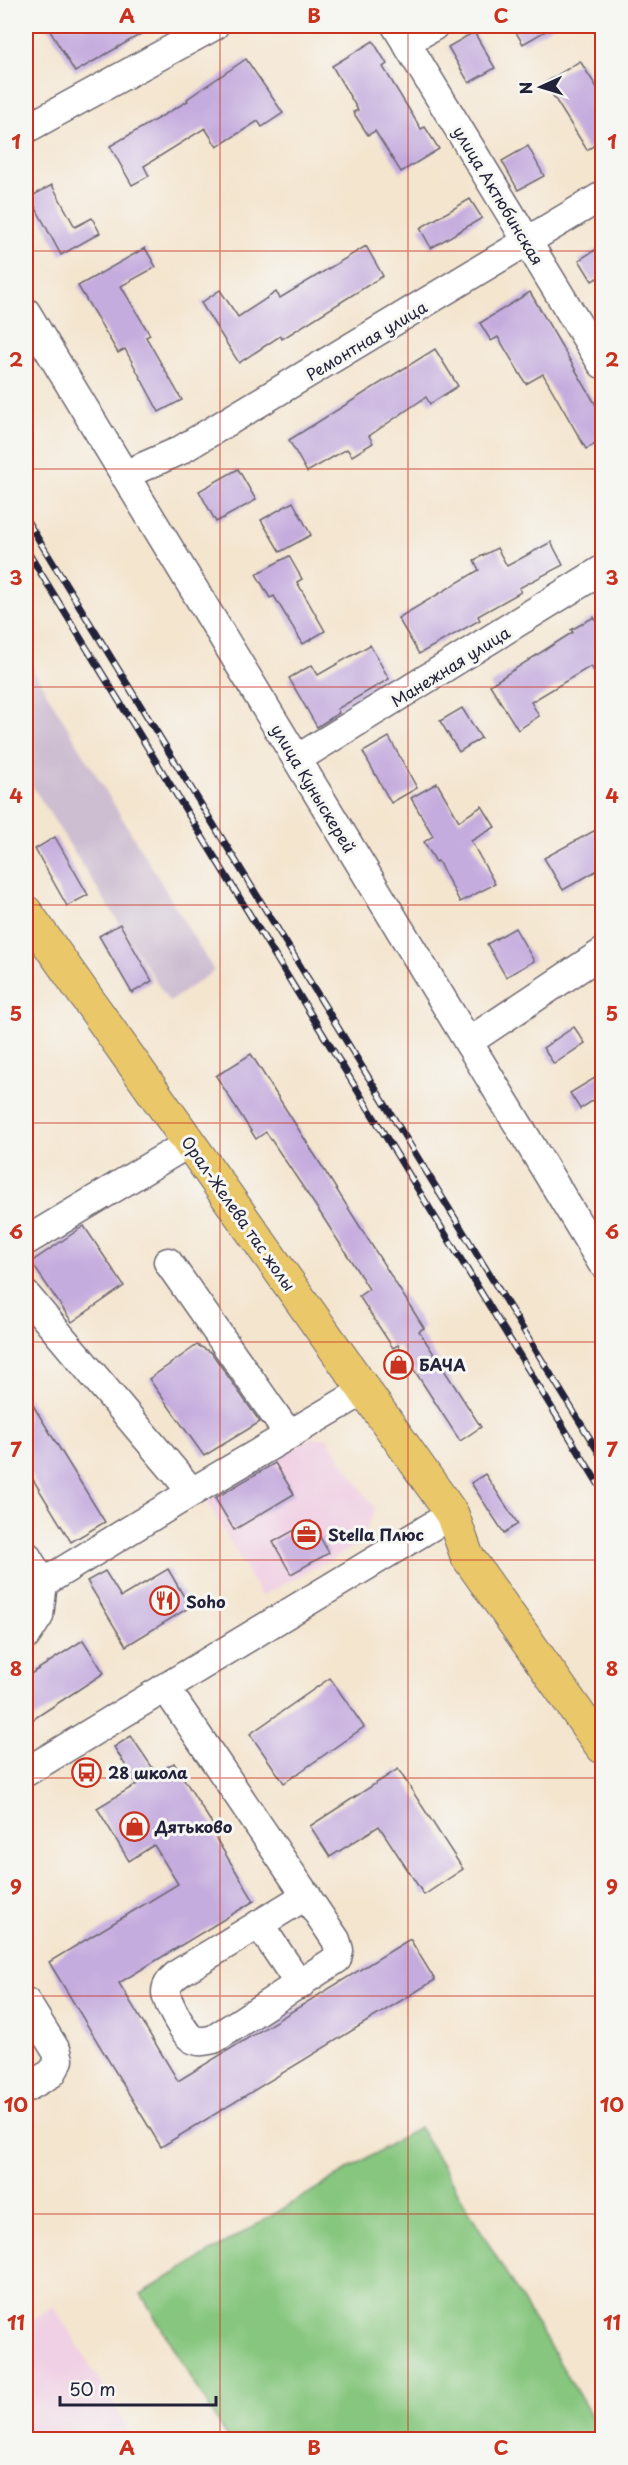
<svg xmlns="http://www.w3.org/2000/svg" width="628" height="2465" viewBox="0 0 628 2465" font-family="'Playpen Sans',sans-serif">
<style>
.built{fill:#f0d0e4}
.industrial{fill:#cebed1}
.green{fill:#86c67e;stroke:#54745c;stroke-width:1.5}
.building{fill:#c5acde}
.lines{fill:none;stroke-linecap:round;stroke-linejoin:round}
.minor-casing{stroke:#6c666f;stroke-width:31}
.major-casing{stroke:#6c666f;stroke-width:35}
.minor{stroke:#fff;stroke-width:28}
.major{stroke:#eac769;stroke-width:33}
.rail-casing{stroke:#22223b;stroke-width:7}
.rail{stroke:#f6f6f2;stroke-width:4.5;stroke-dasharray:14;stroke-linecap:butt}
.grid{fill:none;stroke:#c8321e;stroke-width:1.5;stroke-opacity:0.55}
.labels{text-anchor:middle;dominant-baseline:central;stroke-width:6;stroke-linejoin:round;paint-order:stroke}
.street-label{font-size:16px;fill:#22223b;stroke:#f6f6f2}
.poi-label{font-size:16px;font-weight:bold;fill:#22223b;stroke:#f6f6f2;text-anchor:start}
.neatline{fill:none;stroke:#c8321e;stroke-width:2}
.grid-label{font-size:20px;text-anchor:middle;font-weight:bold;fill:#c8321e}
</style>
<rect width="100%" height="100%" fill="#f6f6f2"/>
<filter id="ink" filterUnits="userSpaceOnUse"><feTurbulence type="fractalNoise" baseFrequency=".0167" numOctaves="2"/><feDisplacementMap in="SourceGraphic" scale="12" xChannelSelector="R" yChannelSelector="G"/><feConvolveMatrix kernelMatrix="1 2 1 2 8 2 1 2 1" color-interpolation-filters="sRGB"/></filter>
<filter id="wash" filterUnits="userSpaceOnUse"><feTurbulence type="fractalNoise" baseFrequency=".008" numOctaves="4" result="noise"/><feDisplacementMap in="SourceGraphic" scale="24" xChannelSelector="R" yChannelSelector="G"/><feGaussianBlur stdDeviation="1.35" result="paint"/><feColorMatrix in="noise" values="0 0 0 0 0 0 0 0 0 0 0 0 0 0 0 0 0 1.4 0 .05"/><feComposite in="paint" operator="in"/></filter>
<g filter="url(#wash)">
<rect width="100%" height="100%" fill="#f4e5cf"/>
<g class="built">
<polygon points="311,1438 327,1438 375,1509 360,1544 261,1596 206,1499"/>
<polygon points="54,2306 134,2439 26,2439 26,2324"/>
</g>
<polygon class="industrial" points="26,658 214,971 169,1002 26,776"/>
<polygon class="green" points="419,2127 602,2434 602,2439 228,2439 141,2294"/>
<g id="blocks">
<g class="building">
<polygon points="47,26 155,26 75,72"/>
<polygon points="512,26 554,26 523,44"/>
<polygon points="474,32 495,68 469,83 448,47"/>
<polygon points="373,41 387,64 383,67 421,129 425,127 439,149 401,172 375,131 368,135 353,112 358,110 332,66"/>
<polygon points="246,59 283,113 262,127 258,121 217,147 205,128 144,166 149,176 132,185 110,146 188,101 187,99"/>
<polygon points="580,61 603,97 603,140 587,150 545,83"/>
<polygon points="528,146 544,176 518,190 502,161"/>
<polygon points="52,185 75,227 92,218 100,233 61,255 30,197"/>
<polygon points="470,199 482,218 431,248 420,228"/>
<polygon points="603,245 603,275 592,281 579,260"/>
<polygon points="366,246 383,276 282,339 280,336 239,363 201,303 220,290 238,317 276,292 280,298"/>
<polygon points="145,248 156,267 121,286 150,335 146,337 182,400 159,412 125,349 118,353 78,286"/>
<polygon points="530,292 603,417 603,440 586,449 543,374 526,384 498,337 491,341 480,323"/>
<polygon points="435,349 458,386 430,404 426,397 369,436 373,443 352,456 347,449 307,472 289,440"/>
<polygon points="238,469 256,500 216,522 199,491"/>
<polygon points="293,502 311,535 280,552 261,520"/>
<polygon points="551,542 563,565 519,588 521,592 478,616 480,620 419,654 398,618 479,570 474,560 497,548 507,566"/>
<polygon points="289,556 302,579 297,582 325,631 303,644 274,596 270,598 256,574"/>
<polygon points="594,617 603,634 603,687 591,666 531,702 539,716 518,730 490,685 573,632 571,630"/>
<polygon points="370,645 389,679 337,709 339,713 317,727 289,678 312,665 318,675"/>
<polygon points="462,708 481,738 459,752 440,721"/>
<polygon points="389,737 417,788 391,803 363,752"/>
<polygon points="437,783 459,821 482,806 495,827 471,841 495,884 460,902 438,861 436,862 424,842 433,836 411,798"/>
<polygon points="603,826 603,867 563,890 544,858"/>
<polygon points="55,837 88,895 67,906 35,849"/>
<polygon points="120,924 152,981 132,993 99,936"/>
<polygon points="515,928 534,961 506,977 487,944"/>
<polygon points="574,1027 585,1043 554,1064 543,1048"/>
<polygon points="251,1054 424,1328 419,1331 481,1427 460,1441 398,1345 393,1348 359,1296 369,1289 319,1211 266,1132 256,1139 216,1076"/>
<polygon points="603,1073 603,1094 580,1109 570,1093"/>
<polygon points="84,1226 124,1286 72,1322 31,1262"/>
<polygon points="197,1345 211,1352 260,1422 204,1456 149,1379"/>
<polygon points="26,1394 105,1522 71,1542 26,1468"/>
<polygon points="275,1463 294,1494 234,1530 215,1498"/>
<polygon points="485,1474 518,1524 504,1533 471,1483"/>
<polygon points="311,1521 329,1553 291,1574 273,1542"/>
<polygon points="168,1569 190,1607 126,1646 87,1581 105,1571 121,1597"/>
<polygon points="83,1640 104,1673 26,1724 26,1677"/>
<polygon points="330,1678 364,1727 284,1783 250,1734"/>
<polygon points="131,1736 156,1773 174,1763 216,1830 212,1832 254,1901 119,1983 178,2081 410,1939 435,1980 161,2147 49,1962 178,1884 154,1845 129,1861 97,1808 137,1784 114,1747"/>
<polygon points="398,1769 463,1869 424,1895 379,1826 330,1857 310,1826"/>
</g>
</g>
</g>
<g filter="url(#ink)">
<use href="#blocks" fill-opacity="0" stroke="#6c666f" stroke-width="1.5"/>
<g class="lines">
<defs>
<g id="minor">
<polyline points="396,26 602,364"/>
<polyline points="406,42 434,26"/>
<polyline points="26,129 214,26"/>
<polyline points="26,312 602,1263"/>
<polyline points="124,475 179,451 602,196"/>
<polyline points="297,759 602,570"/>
<polyline points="468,1042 602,953"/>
<polyline points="26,1241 189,1143"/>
<polyline points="168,1262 289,1435"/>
<polyline points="26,1295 192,1492"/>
<polyline points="26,1555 43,1583 39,1616 26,1636"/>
<polyline points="43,1583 192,1492 365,1390"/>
<path d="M165 1687 336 1940 339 1950 337 1959 214 2039C206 2041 198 2043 191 2038 184 2033 166 2001 166 1992 166 1984 173 1978 179 1973L307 1895"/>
<polyline points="26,1772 452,1514"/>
<polyline points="259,1924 300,1985"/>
<polyline points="26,2002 57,2052 59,2060 52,2073 26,2088"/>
</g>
<polyline id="major" points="26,912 452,1514 467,1556 602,1747"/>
</defs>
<use href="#minor" class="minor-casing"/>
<use href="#major" class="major-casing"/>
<use href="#minor" class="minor"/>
<use href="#major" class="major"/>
<defs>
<g id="rail">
<polyline points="26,519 602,1458"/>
<polyline points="26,549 602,1490"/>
</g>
</defs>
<use href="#rail" class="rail-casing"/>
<use href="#rail" class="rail"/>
</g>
</g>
<path class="grid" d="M220 26V2440M408 26V2440M26 251H602M26 469H602M26 687H602M26 905H602M26 1123H602M26 1342H602M26 1560H602M26 1778H602M26 1996H602M26 2214H602"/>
<defs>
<symbol id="shop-ring" viewBox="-11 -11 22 22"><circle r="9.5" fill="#f6f6f2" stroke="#c8321e" stroke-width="1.5"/><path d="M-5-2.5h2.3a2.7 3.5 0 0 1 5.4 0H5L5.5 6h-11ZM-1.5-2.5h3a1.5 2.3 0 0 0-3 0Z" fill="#c8321e"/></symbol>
<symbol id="office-ring" viewBox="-11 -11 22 22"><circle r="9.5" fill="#f6f6f2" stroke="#c8321e" stroke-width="1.5"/><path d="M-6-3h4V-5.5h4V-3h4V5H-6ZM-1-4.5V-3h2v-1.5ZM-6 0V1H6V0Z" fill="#c8321e"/></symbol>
<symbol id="restaurant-ring" viewBox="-11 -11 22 22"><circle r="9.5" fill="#f6f6f2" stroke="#c8321e" stroke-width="1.5"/><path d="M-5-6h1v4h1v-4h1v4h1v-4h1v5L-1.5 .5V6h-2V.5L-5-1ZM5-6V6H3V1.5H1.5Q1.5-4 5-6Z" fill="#c8321e"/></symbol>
<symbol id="bus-ring" viewBox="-11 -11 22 22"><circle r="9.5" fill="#f6f6f2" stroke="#c8321e" stroke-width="1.5"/><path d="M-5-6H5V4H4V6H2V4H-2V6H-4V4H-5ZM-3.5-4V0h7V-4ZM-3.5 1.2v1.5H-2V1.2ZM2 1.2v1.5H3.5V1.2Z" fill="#c8321e"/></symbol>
</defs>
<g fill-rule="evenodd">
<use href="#shop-ring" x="382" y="1348" width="33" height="33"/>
<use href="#office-ring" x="290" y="1518" width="33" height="33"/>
<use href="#restaurant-ring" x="148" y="1584" width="33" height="33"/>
<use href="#bus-ring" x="70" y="1756" width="33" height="33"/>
<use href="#shop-ring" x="118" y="1810" width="33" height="33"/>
</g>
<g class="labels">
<g class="street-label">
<text transform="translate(499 195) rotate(59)">улица Актюбинская</text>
<text transform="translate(366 340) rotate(-31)">Ремонтная улица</text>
<text transform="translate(450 666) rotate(-32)">Манежная улица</text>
<text transform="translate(314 788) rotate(59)">улица Куныскерей</text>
<text transform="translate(239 1213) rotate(55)">Орал-Желева тас жолы</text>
</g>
<g class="poi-label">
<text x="419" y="1364">БАЧА</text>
<text x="328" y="1534">Stella Плюс</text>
<text x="186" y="1601">Soho</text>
<text x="108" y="1772">28 школа</text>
<text x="155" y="1826">Дятьково</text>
</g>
</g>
<rect width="628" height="2465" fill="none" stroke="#f6f6f2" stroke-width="66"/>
<g transform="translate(541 87) rotate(266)" stroke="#f6f6f2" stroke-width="4.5" paint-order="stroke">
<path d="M0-4.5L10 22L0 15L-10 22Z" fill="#22223b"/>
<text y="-9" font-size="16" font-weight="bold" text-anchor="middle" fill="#22223b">N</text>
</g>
<path d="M60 2396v9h156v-9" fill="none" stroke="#22223b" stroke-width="3"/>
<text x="69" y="2396" font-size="18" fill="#22223b" stroke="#f6f6f2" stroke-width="4.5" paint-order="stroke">50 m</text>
<rect x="33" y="33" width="562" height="2399" class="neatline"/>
<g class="grid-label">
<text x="127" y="23">A</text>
<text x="314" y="23">B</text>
<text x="501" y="23">C</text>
<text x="16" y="149">1</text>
<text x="612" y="149">1</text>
<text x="16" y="367">2</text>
<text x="612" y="367">2</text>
<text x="16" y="585">3</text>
<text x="612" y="585">3</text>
<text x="16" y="803">4</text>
<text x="612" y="803">4</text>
<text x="16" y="1021">5</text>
<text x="612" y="1021">5</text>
<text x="16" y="1239">6</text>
<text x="612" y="1239">6</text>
<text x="16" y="1457">7</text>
<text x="612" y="1457">7</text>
<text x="16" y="1676">8</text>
<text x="612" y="1676">8</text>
<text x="16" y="1894">9</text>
<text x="612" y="1894">9</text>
<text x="16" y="2112">10</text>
<text x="612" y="2112">10</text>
<text x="16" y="2330">11</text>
<text x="612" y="2330">11</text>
<text x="127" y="2455">A</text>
<text x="314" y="2455">B</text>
<text x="501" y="2455">C</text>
</g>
</svg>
